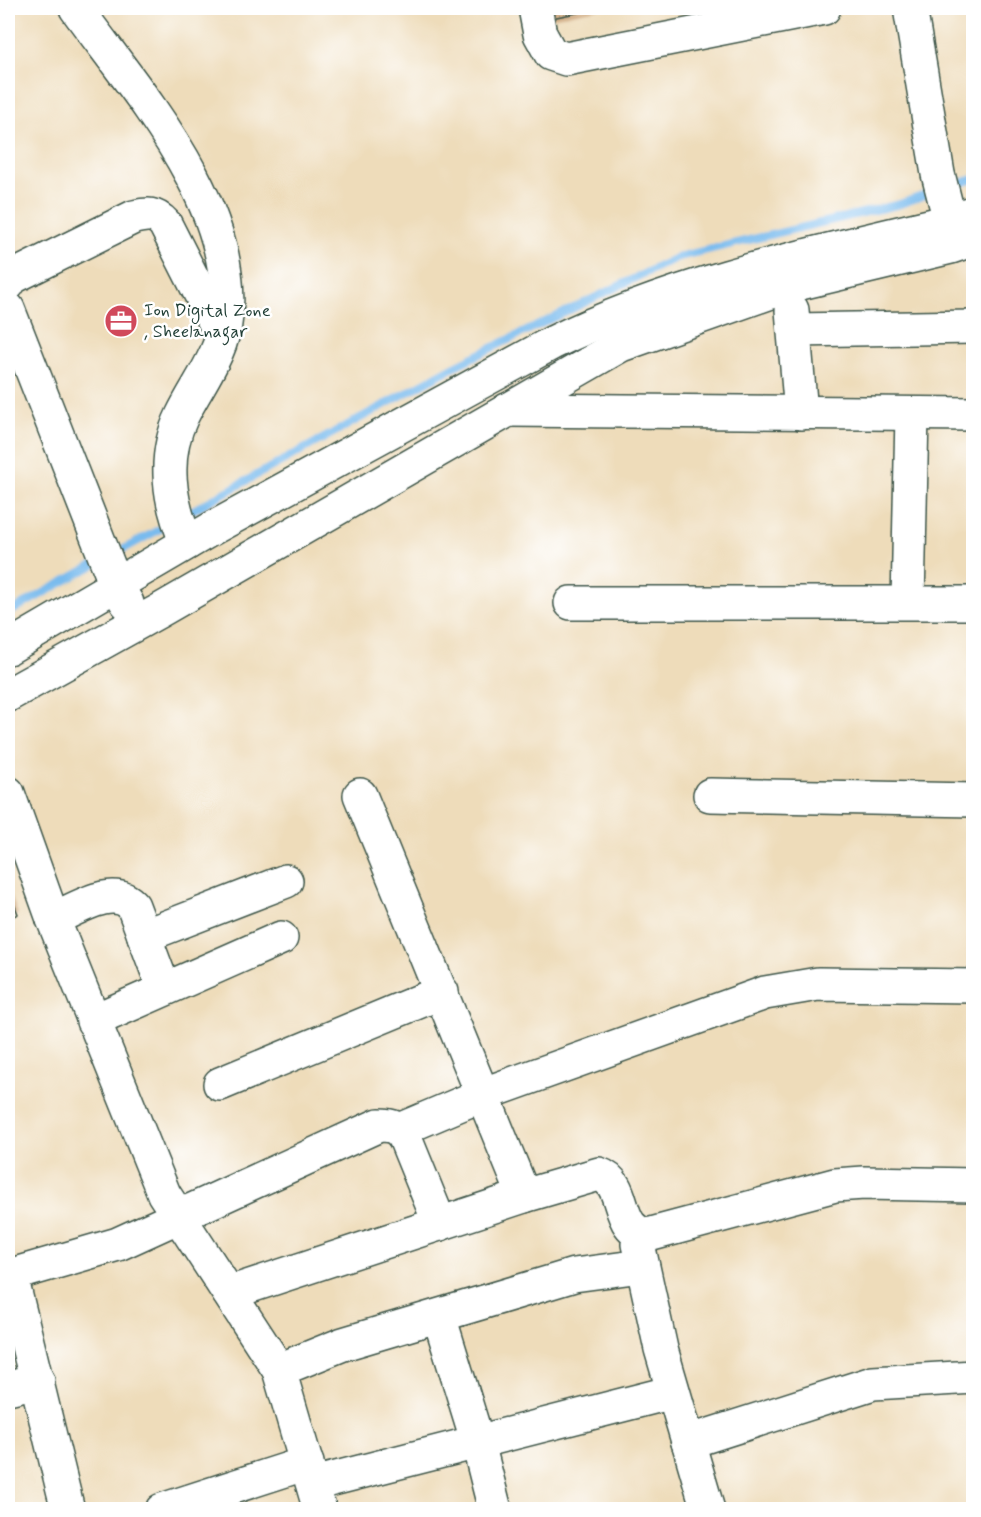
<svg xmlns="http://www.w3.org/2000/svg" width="981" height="1517" viewBox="0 0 981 1517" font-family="Mynerve,sans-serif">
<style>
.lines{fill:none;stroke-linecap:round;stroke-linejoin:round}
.stream{stroke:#79bbee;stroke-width:8}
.building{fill:#cba274}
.minor-casing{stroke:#3e5548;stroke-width:36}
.minor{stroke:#fff;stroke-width:33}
.labels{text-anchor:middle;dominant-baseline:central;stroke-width:5;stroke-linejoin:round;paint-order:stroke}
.poi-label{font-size:18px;fill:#1f3d34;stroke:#fff;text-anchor:start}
</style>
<rect width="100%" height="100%" fill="#fff"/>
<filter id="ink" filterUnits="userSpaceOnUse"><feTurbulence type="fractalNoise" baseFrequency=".0167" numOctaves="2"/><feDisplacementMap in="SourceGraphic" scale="12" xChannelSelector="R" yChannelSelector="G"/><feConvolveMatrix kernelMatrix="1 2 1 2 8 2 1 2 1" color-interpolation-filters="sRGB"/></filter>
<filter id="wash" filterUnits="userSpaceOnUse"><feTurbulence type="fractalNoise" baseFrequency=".008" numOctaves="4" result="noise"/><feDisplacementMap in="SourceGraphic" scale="24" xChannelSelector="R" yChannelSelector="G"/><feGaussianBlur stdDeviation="1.35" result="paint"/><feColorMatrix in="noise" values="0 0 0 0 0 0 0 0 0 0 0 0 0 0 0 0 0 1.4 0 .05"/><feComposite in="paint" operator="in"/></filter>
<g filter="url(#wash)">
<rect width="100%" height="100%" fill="#eedcba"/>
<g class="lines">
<g class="stream">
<polyline points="948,187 974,179"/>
<polyline points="184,515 455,366 678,257 900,204 936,191"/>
<polyline points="111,556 173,522"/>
<polyline points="8,613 99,562"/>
</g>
</g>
<g id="blocks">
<g class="building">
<polygon points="549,8 598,8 598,9 551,18"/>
<polygon points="8,888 18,914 8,919"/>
</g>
</g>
</g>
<g filter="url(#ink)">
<use href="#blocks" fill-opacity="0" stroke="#3e5548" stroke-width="1.5"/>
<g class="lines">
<defs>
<g id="minor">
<path d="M76 8C138 94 237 203 226 316 223 354 198 383 182 416 162 457 169 503 187 543"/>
<polyline points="535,8 540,34 551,54 566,59 824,8"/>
<polyline points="910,8 938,174 950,221"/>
<path d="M8 284 11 278 134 217C148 214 155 213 165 224L222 336"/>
<polyline points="8,309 116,585 127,603"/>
<polyline points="792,310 801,413"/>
<polyline points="795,330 974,327"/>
<polyline points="507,410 974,414"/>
<polyline points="908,602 912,414"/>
<polyline points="571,603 974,603"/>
<path d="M8 648 213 528 552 343C676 282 815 253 950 221L974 212"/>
<polyline points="8,695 159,611 621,345 788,286 951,247 974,239"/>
<polyline points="8,793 53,919 164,1194 279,1370 320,1510"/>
<path d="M360 795 524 1196 599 1174C629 1184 613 1230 648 1235L835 1185 864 1183 974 1185"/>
<polyline points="710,795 974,800"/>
<path d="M53 919C75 910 114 883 133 906L164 989"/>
<polyline points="144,936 286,881"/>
<polyline points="93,1021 281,938"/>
<polyline points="220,1084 442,992"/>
<polyline points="399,1130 484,1094 765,993 818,984 974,986"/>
<polyline points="638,1244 661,1349 708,1510"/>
<path d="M8 1276 118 1244 379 1125C392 1125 398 1127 405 1138L440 1224"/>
<polyline points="11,1276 68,1510"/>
<polyline points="229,1293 524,1196"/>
<polyline points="439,1316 478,1443 495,1510"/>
<polyline points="279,1370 343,1344 551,1282 574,1275 641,1266"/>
<polyline points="8,1388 38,1381"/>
<polyline points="688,1442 873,1383 974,1377"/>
<polyline points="313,1484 673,1392"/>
<polyline points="162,1510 307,1463"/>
</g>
</defs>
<use href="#minor" class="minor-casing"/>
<use href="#minor" class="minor"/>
</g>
</g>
<defs>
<symbol id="office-disc" viewBox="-11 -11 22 22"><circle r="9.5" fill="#d1495b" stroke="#fff"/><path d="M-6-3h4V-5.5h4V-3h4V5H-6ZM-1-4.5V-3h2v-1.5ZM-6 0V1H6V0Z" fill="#fff"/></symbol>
</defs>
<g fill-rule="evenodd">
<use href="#office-disc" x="102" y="302" width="38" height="38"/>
</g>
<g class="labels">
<g class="poi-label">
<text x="144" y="311">Ion Digital Zone<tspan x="144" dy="21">, Sheelanagar</tspan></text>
</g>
</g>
<rect width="981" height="1517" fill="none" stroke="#fff" stroke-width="30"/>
</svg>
